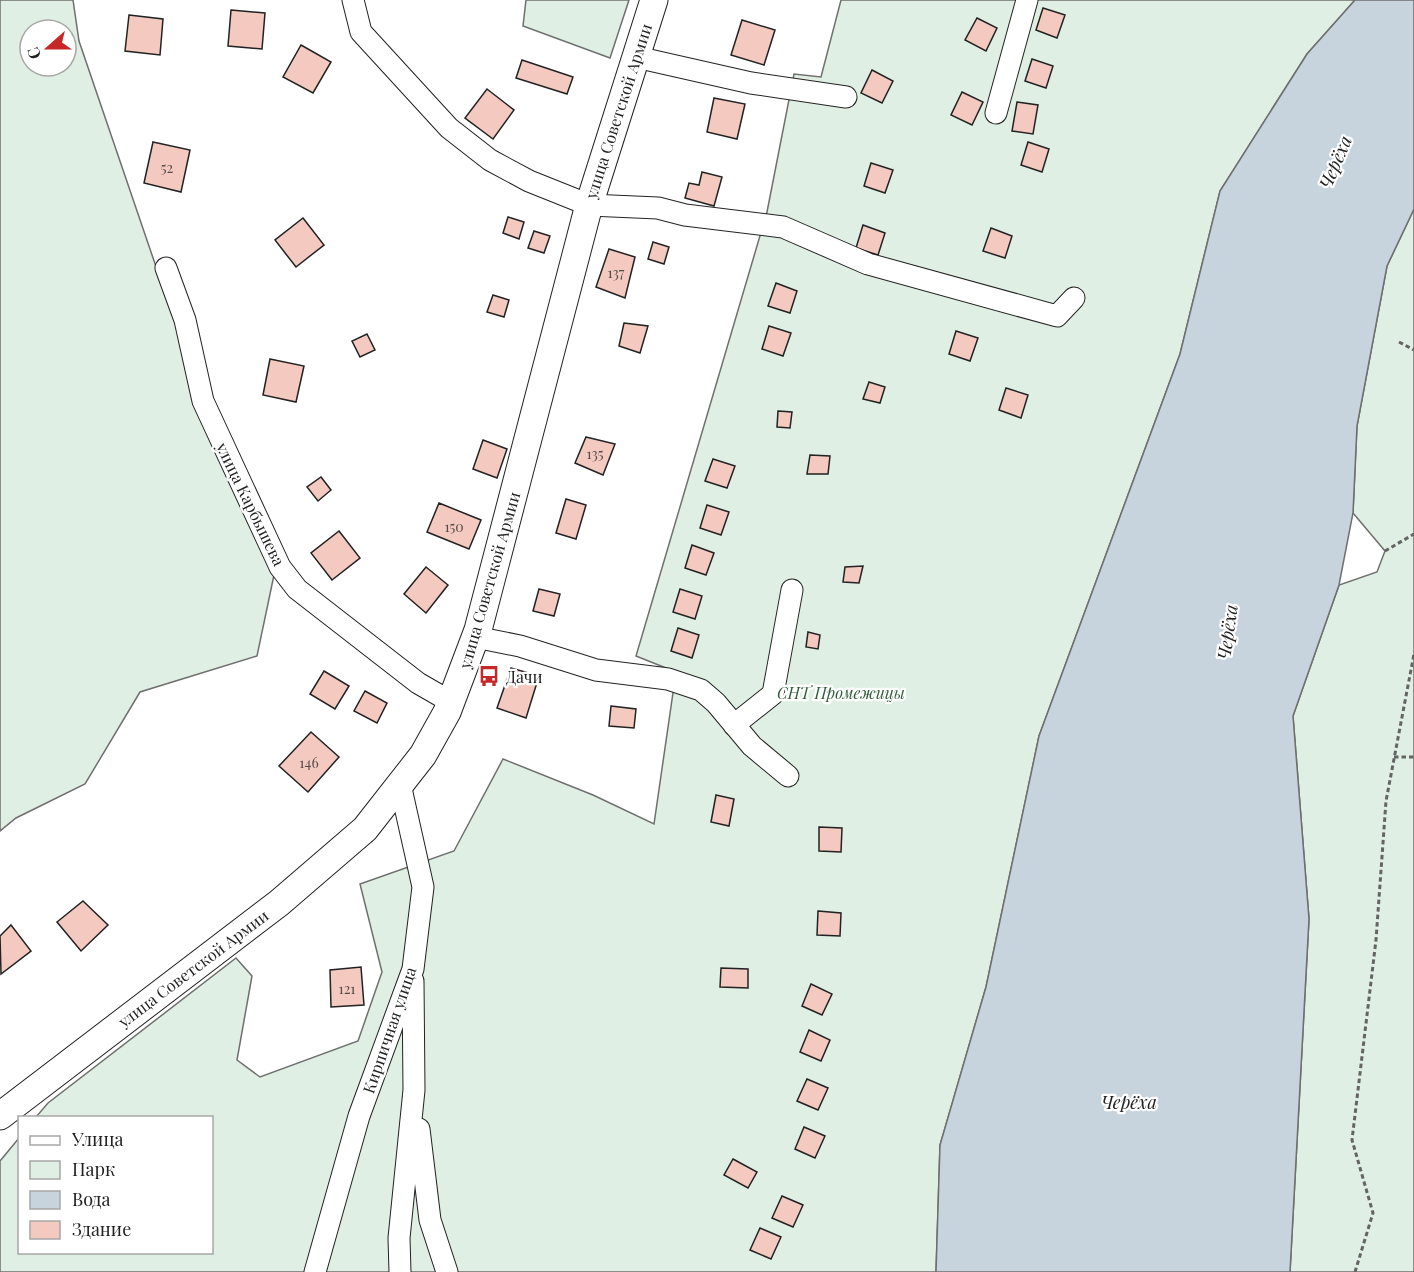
<svg xmlns="http://www.w3.org/2000/svg" width="1414" height="1272" viewBox="0 0 1414 1272" font-family="'Playfair Display',serif">
<style>
.green{fill:#e0efe3;stroke:#6f6f6f;stroke-width:1.5;fill-rule:evenodd}
.water{fill:#c7d3dd;stroke:#6f6f6f;stroke-width:1.5}
.building{fill:#f3c9c0;stroke:#222;stroke-width:1.5}
.lines{fill:none;stroke-linecap:round;stroke-linejoin:round}
.minor-casing{stroke:#222;stroke-width:23}
.major-casing{stroke:#222;stroke-width:29}
.path{stroke:#646464;stroke-width:3;stroke-dasharray:4.5 3;stroke-linecap:butt}
.minor{stroke:#fff;stroke-width:21}
.major{stroke:#fff;stroke-width:27}
.labels{text-anchor:middle;dominant-baseline:central;stroke-width:4.5;stroke-linejoin:round;paint-order:stroke}
.number-label{font-size:14px;fill:#564c4a}
.street-label{font-size:16px;fill:#222;stroke:#fff}
.poi-label{font-size:16px;fill:#222;stroke:#fff;text-anchor:start}
.park-label{font-size:16px;font-style:italic;fill:#2f5e38;stroke:#fff}
.water-label{font-size:18px;font-style:italic;fill:#222;stroke:#fff}
</style>
<rect width="100%" height="100%" fill="#fff"/>
<g class="green">
<path d="M0 0H73L79 41 193 375 278 556 257 656 140 692 85 784 16 818 0 831ZM30 30H66V66H30Z"/>
<polygon points="526,0 629,0 610,58 523,26"/>
<polygon points="841,0 1355,0 1307,54 1220,191 1180,354 1039,736 986,987 940,1145 936,1272 0,1272 0,1161 19,1138 20,1252 212,1252 212,1118 36,1117 48,1103 236,958 252,976 237,1060 260,1077 358,1041 382,972 360,884 454,851 503,759 593,795 654,824 676,672 636,656 767,212 794,74 821,77"/>
<polygon points="1414,209 1414,1272 1290,1272 1309,919 1293,716 1339,585 1377,572 1385,551 1353,513 1357,426 1387,266"/>
</g>
<polygon class="water" points="1355,0 1414,0 1414,209 1387,266 1357,426 1353,513 1339,585 1293,716 1309,919 1290,1272 936,1272 940,1145 986,987 1039,736 1180,354 1220,191 1307,54"/>
<g class="building">
<polygon points="1043,8 1065,15 1057,38 1036,30"/>
<polygon points="231,10 265,13 262,49 228,46"/>
<polygon points="129,15 163,19 160,55 125,51"/>
<polygon points="977,18 997,28 986,51 965,40"/>
<polygon points="742,20 775,30 764,65 731,55"/>
<polygon points="301,45 331,62 313,93 283,77"/>
<polygon points="1032,59 1053,66 1046,88 1025,81"/>
<polygon points="522,60 573,77 567,94 516,78"/>
<polygon points="872,70 893,81 882,103 861,93"/>
<polygon points="487,89 514,110 493,139 465,118"/>
<polygon points="962,92 983,102 972,125 951,115"/>
<polygon points="714,98 745,104 737,139 707,132"/>
<polygon points="1017,102 1038,105 1033,134 1012,131"/>
<polygon points="153,142 190,150 181,192 144,183"/>
<polygon points="1028,142 1049,149 1042,172 1021,165"/>
<polygon points="871,163 893,170 885,193 864,186"/>
<polygon points="702,172 722,177 714,206 685,198 689,183 699,185"/>
<polygon points="508,217 524,222 519,239 503,233"/>
<polygon points="303,218 324,245 296,267 275,240"/>
<polygon points="863,225 885,233 878,255 856,248"/>
<polygon points="991,228 1012,236 1005,258 983,251"/>
<polygon points="534,231 550,236 544,253 528,248"/>
<polygon points="653,242 669,247 664,264 648,259"/>
<polygon points="609,249 635,257 625,298 596,287"/>
<polygon points="776,283 797,291 790,313 768,306"/>
<polygon points="493,295 509,300 504,317 487,312"/>
<polygon points="624,323 648,326 640,353 619,346"/>
<polygon points="769,326 791,333 783,356 762,349"/>
<polygon points="956,331 978,338 970,361 949,354"/>
<polygon points="367,334 375,350 360,357 352,341"/>
<polygon points="270,359 304,366 296,402 263,395"/>
<polygon points="869,382 885,387 880,403 863,399"/>
<polygon points="1006,388 1028,395 1021,418 999,410"/>
<polygon points="778,411 792,412 790,428 777,427"/>
<polygon points="586,437 615,444 603,475 575,463"/>
<polygon points="483,440 507,449 497,478 473,469"/>
<polygon points="810,455 830,456 828,474 807,474"/>
<polygon points="713,459 735,466 727,488 705,481"/>
<polygon points="321,477 331,490 318,501 307,487"/>
<polygon points="566,499 586,505 576,539 556,533"/>
<polygon points="439,503 481,520 469,549 427,532"/>
<polygon points="707,505 729,512 721,535 700,528"/>
<polygon points="339,531 360,558 332,580 311,553"/>
<polygon points="692,545 714,553 706,575 685,568"/>
<polygon points="863,566 859,583 843,582 845,567"/>
<polygon points="426,567 448,585 426,613 404,594"/>
<polygon points="539,589 560,594 554,616 533,611"/>
<polygon points="680,589 702,596 695,619 673,612"/>
<polygon points="678,628 699,635 692,658 671,651"/>
<polygon points="808,632 820,635 818,649 806,647"/>
<polygon points="511,668 539,676 526,718 497,708"/>
<polygon points="324,671 349,686 335,709 310,694"/>
<polygon points="365,691 387,703 377,723 354,711"/>
<polygon points="611,706 636,709 634,728 609,726"/>
<polygon points="311,732 339,757 308,792 279,766"/>
<polygon points="716,795 734,799 729,826 711,822"/>
<polygon points="819,827 842,828 841,852 819,851"/>
<polygon points="83,901 108,925 81,951 57,922"/>
<polygon points="818,911 841,913 840,936 817,935"/>
<polygon points="11,925 31,951 1,974 0,936"/>
<polygon points="361,967 364,1005 331,1007 330,970"/>
<polygon points="721,968 748,969 748,988 720,987"/>
<polygon points="811,984 832,994 822,1015 802,1006"/>
<polygon points="809,1030 830,1040 821,1061 800,1052"/>
<polygon points="807,1079 828,1088 818,1110 797,1101"/>
<polygon points="804,1127 825,1136 815,1158 795,1149"/>
<polygon points="733,1159 757,1172 748,1188 724,1175"/>
<polygon points="782,1196 803,1205 793,1227 772,1218"/>
<polygon points="760,1228 781,1237 771,1259 750,1250"/>
</g>
<g class="lines">
<defs>
<g id="minor">
<polyline points="353,0 361,32 449,128 490,160 529,181 589,205 658,208 685,215 783,227 868,264 1057,316 1074,298"/>
<polyline points="636,57 751,83 846,97"/>
<polyline points="996,113 1027,0"/>
<polyline points="166,268 185,320 203,401 280,567 297,589 418,683 451,702"/>
<polyline points="475,637 520,646 596,670 668,679 701,690 716,703 752,746 788,776"/>
<polyline points="734,725 773,694 792,590"/>
<polyline points="419,1129 430,1220 447,1272"/>
<polyline points="315,1272 359,1116 413,969 423,887 400,784"/>
<polyline points="400,1272 399,1238 414,1090 413,981"/>
</g>
<polyline id="major" points="0,1116 279,903 365,829 423,755 447,712 478,630 589,205 654,0"/>
</defs>
<use href="#minor" class="minor-casing"/>
<use href="#major" class="major-casing"/>
<g class="path">
<polyline points="1399,342 1414,350"/>
<polyline points="1385,551 1414,534"/>
<polyline points="1394,757 1414,757"/>
<polyline points="1355,1272 1373,1213 1352,1140 1376,940 1386,801 1414,654"/>
</g>
<use href="#minor" class="minor"/>
<use href="#major" class="major"/>
</g>
<defs>
<symbol id="bus-bare" viewBox="-9 -9 18 18"><path d="M-5-6H5V4H4V6H2V4H-2V6H-4V4H-5ZM-3.5-4V0h7V-4ZM-3.5 1.2v1.5H-2V1.2ZM2 1.2v1.5H3.5V1.2Z" fill="#c62828" stroke="#fff" stroke-width="2.5" paint-order="stroke"/></symbol>
</defs>
<g fill-rule="evenodd">
<use href="#bus-bare" x="474" y="661" width="30" height="30"/>
</g>
<g class="labels">
<g class="number-label">
<text x="167" y="167">52</text>
<text x="616" y="272">137</text>
<text x="595" y="453">135</text>
<text x="454" y="526">150</text>
<text x="309" y="762">146</text>
<text x="347" y="988">121</text>
</g>
<g class="street-label">
<text transform="translate(618 111) rotate(-72)">улица Советской Армии</text>
<text transform="translate(251 504) rotate(64)">улица Карбышева</text>
<text transform="translate(489 580) rotate(-74)">улица Советской Армии</text>
<text transform="translate(193 968) rotate(-37)">улица Советской Армии</text>
<text transform="translate(389 1030) rotate(-71)">Кирпичная улица</text>
</g>
<g class="poi-label">
<text x="506" y="676">Дачи</text>
</g>
<g class="park-label">
<text x="841" y="692">СНТ Промежицы</text>
</g>
<g class="water-label">
<text transform="translate(1335 162) rotate(-67)">Черёха</text>
<text transform="translate(1227 632) rotate(-82)">Черёха</text>
<text x="1129" y="1102">Черёха</text>
</g>
</g>
<rect x="18" y="1116" width="195" height="138" fill="#ffffff" stroke="#a7a7a7" stroke-width="1.5"/>
<rect x="30" y="1136" width="30" height="9" fill="#ffffff" stroke="#a7a7a7" stroke-width="1.5"/>
<text x="72" y="1146" font-size="18" fill="#222222">Улица</text>
<rect x="30" y="1161" width="30" height="18" fill="#e0efe3" stroke="#a7a7a7" stroke-width="1.5"/>
<text x="72" y="1176" font-size="18" fill="#222222">Парк</text>
<rect x="30" y="1191" width="30" height="18" fill="#c7d3dd" stroke="#a7a7a7" stroke-width="1.5"/>
<text x="72" y="1206" font-size="18" fill="#222222">Вода</text>
<rect x="30" y="1221" width="30" height="18" fill="#f3c9c0" stroke="#a7a7a7" stroke-width="1.5"/>
<text x="72" y="1236" font-size="18" fill="#222222">Здание</text>
<g transform="translate(48 48) rotate(249)"><circle r="28" fill="#ffffff" stroke="#a7a7a7" stroke-width="1.5"/>
<path d="M0-4.5L10 22L0 15L-10 22Z" fill="#c62828"/>
<text y="-9" font-size="16" font-weight="bold" text-anchor="middle" fill="#222222">С</text>
</g>
</svg>
